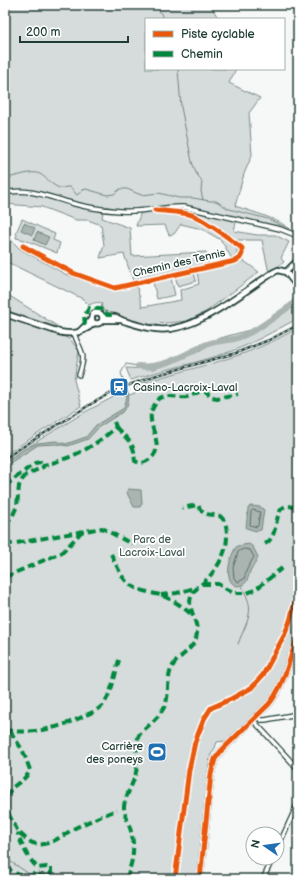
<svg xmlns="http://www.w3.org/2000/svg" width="303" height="884" viewBox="0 0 303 884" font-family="'Balsamiq Sans',sans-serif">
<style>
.green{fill:#d6dcdb;stroke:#7a8c88}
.water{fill:#aab5b1;stroke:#72857f}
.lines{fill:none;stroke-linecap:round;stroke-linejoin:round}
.shore{stroke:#576d66;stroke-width:1}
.stream{stroke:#72857f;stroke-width:1}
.river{stroke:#aab5b1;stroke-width:6}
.minor-casing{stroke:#1f3d34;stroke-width:6}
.tertiary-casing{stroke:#1f3d34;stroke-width:8}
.minor{stroke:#fff;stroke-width:3.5}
.tertiary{stroke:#fff;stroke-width:4.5}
.rail-casing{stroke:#1f3d34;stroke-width:2.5}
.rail{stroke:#fff;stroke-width:1;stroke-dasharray:3;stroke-linecap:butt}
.quiet{stroke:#00873e;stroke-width:4;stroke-dasharray:8 4;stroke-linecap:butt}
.cycleway-casing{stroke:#fff;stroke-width:8}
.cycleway{stroke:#e8590c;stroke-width:5}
.labels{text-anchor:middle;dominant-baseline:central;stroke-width:3.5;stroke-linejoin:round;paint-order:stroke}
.street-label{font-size:11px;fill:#1f3d34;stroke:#fff}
.poi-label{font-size:11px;fill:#1f3d34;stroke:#fff;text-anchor:start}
.park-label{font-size:11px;fill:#445d55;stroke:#fff}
</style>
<rect width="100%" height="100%" fill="#f6f7f7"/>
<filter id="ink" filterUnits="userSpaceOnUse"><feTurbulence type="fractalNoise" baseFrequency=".025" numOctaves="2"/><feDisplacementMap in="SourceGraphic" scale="8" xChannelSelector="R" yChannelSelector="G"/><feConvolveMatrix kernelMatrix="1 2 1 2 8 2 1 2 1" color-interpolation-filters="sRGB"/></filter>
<g filter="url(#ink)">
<g class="green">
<path d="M5 5H210L219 19H146V69H236L229 83 260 98 249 113 252 155 244 174 235 206C255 213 279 218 295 233L294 234 237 218 234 231 257 235H275L289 242 281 258 284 262 269 273 262 240H237V252L232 259 221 240 202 229 181 224 174 234 169 235 165 225 136 226 142 209H120L104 206 102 218 130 228 132 256 206 252 208 265 133 281 124 254 100 258 104 245 101 225 88 220H76L42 207 5 204Z"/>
<polygon points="22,219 55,234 53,240 60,243 57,253 25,240 16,238 17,235 16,233"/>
<path d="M5 230 8 237 20 249 67 275 114 290 137 287 142 307 181 300 180 290 199 284 197 271 229 265 244 261 259 272 207 311 187 321 146 325 113 315 101 309 102 304C98 301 94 303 89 305L83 299 5 261Z"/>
<polygon points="194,272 196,281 178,286 175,276"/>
<polygon points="171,278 175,295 157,299 153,282"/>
<polygon points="5,293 60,328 5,310"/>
<path d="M298 294V312L294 315 295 320C274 331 254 343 232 351 199 363 164 369 131 380L126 368 154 369 198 352 217 339 253 329 286 308Z"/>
<polygon points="5,315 70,339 79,351 74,380 81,406 5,455"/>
<path d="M298 328V631L278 690 271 700 226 741 217 742 215 748 210 756 197 879H5V461L85 412 121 393 126 396 135 393 136 385C171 373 208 366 242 354 262 347 280 338 298 328Z"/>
</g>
<g class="water">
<polygon points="24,223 35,228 32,235 21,230"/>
<polygon points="37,232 49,237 45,245 34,240"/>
<path d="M127 389C130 397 129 404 124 411L99 427 88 439 68 446 56 444 38 445 5 466V463L24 449 38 443 56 441 66 444 86 437 96 425 124 408 127 397 125 390Z"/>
<polygon points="128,489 141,490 142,503 140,507 134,507 127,493"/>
<polygon points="251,506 261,507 264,510 261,530 256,531 246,528 248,509 249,507"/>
<path d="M249 544 253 547 258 557C257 562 254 565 251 569 247 578 249 585 237 586 234 585 231 583 230 580 226 571 231 553 237 546Z"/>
</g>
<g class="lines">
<g class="shore">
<polygon points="253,510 260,512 258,525 257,527 250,525 251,512"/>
<polygon points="244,549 250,550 254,557 247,569 244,579 238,582 234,578 233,568 238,552"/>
</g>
<g class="stream">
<polyline points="156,5 164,19"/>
<polyline points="178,69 181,107 192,162 196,173 202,181 201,191 203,200"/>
<path d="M5 180C9 177 15 176 20 175 45 168 40 178 59 188 63 188 65 187 68 187 73 187 74 193 77 195L83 190 86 189 107 195 114 194 120 189H127L141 195 159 193 179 198H193L210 201H216L229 209 268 219 289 229"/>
<polyline points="123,379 121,373 126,364 138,366"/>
<path d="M238 644C242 632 252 617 249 604 248 598 244 591 242 586"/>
<polyline points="5,858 37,879"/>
</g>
<path class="river" d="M138 366C164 369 185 354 207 344 216 341 225 341 234 339 256 333 276 315 295 303"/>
<defs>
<g id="minor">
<path d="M5 193C28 187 49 197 71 203 85 207 105 210 120 211 142 213 163 206 184 207L280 229 298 236"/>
<path d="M23 246 73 273 115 288 235 261 240 258 242 254V248C230 239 205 220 192 215 179 211 167 212 155 210"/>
<path d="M74 333C81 354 87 351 79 375"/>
<polyline points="257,716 261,720 265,720 298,714"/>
<polyline points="253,720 298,769"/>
<polyline points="277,849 298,803"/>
<polyline points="263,879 273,858"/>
</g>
<g id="tertiary">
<polyline points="286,272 298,287"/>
<polyline points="286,272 298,260"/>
<circle cx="97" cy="318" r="5.5"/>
<path d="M5 314 59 332C73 335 84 333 94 323"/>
<path d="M103 317C107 317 111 316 115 317 118 318 121 320 124 321 134 324 146 328 156 329 195 334 242 292 274 272L278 270 286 272"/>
<polyline points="103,320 121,320"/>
<polyline points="79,332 92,319"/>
<path d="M200 879 211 774 215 759 221 751 269 704C285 684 289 659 298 636"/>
</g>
</defs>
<use href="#minor" class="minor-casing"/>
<use href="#tertiary" class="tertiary-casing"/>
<use href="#minor" class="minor"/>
<use href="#tertiary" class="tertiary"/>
<defs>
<polyline id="rail" points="5,458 91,404 121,388 154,376 236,353 269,340 298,325"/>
</defs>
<use href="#rail" class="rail-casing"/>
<use href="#rail" class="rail"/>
<g class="quiet">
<path d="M85 325 84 316 89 308C96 310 103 306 107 315H112V317"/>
<path d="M116 427C121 434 130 439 133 448 135 452 134 457 135 461 139 463 143 464 147 461 168 449 148 430 151 412 152 409 156 402 159 399 166 393 179 398 187 397 193 396 198 391 204 390L212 397 217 398 238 394"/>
<polyline points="5,486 35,463 41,462 44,465"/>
<path d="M5 524 12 517 17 506 19 486 22 480 26 475 43 467 44 465C73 458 94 447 116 427L113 419"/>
<path d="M265 544C281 536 272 505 289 506 292 506 295 508 298 509"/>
<polyline points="5,545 102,528 132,544"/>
<path d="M111 554C116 563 120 576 128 583 137 591 149 592 160 595 171 598 185 608 193 616"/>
<polyline points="5,577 63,552 83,530"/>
<polyline points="202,584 218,584 233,593 243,593"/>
<polyline points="247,593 255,590 282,568"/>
<polyline points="161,595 177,593 198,587"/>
<path d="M5 730C33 735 60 728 86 715 91 713 98 710 102 706 112 694 115 674 119 660"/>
<path d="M10 731 23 751 30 770C26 782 10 784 7 797 5 807 10 818 15 826 17 831 21 834 25 838 43 854 60 836 77 827 90 821 103 815 117 810"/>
<path d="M5 867 19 875 29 876 36 873 42 876H49L51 873V868L47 867 38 868C28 859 23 847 18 835L19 833"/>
<path d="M126 879C133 861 136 847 130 828 128 821 124 815 124 807 124 798 134 783 136 772 139 760 134 747 139 735 148 725 161 717 166 703 169 692 167 680 171 669 177 655 196 650 197 633 198 621 187 608 191 597 193 591 198 587 203 583 216 571 227 554 227 536 227 528 226 521 220 516 209 513 204 518 198 505L182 508"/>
</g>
<defs>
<g id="cycleway">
<path d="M23 246 73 273 115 288 235 261 240 258 242 254V248C230 239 205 220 192 215 179 211 167 212 155 210"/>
<polyline points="175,879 189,770 195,742 204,719 211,708 231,699 251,688 263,675 284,636 290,621 298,589"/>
<path d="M200 879 211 774 215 759 221 751 269 704C285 684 289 659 298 636"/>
</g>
</defs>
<use href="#cycleway" class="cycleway-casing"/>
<use href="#cycleway" class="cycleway"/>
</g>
</g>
<defs>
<symbol id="station-square" viewBox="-11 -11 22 22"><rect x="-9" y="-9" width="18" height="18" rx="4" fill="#1f6fb2" stroke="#fff"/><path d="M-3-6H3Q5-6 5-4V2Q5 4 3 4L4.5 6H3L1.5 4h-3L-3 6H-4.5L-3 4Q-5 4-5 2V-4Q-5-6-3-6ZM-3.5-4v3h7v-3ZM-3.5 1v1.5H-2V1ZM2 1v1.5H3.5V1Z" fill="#fff"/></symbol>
<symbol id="stadium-square" viewBox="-11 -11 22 22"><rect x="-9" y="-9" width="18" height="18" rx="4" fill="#1f6fb2" stroke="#fff"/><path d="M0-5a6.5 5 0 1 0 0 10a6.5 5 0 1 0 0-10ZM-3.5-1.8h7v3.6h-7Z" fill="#fff"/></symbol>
</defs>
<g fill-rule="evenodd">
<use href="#station-square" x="108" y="376" width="22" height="22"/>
<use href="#stadium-square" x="146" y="741" width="22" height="22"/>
</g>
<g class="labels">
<g class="street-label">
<text transform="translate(179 263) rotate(-13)">Chemin des Tennis</text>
</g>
<g class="poi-label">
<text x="133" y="387">Casino-Lacroix-Laval</text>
<text x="143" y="746" text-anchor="end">Carrière<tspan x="143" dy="13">des poneys</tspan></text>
</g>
<g class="park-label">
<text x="152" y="539">Parc de<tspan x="152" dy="13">Lacroix-Laval</tspan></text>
</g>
</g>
<rect width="303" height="884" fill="none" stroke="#fff" stroke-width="20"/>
<rect x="10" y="10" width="283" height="864" fill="none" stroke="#1f3d34" stroke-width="1.5" filter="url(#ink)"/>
<rect x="145" y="18" width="140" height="52" fill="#ffffff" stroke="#a5b1ae"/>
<rect x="153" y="31" width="20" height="6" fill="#e8590c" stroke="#a5b1ae"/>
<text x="181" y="38" font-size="12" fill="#1f3d34">Piste cyclable</text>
<rect x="153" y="51" width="20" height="6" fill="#00873e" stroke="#a5b1ae"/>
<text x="181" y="58" font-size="12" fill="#1f3d34">Chemin</text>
<g transform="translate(265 846) rotate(283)"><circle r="19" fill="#ffffff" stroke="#a5b1ae"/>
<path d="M0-3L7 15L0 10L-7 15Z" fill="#1f6fb2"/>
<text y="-6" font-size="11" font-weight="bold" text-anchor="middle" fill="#1f3d34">N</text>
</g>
<path d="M20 36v6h108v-6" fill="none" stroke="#1f3d34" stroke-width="2"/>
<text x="26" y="36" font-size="12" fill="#1f3d34" stroke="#ffffff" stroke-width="3" paint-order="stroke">200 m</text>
</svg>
